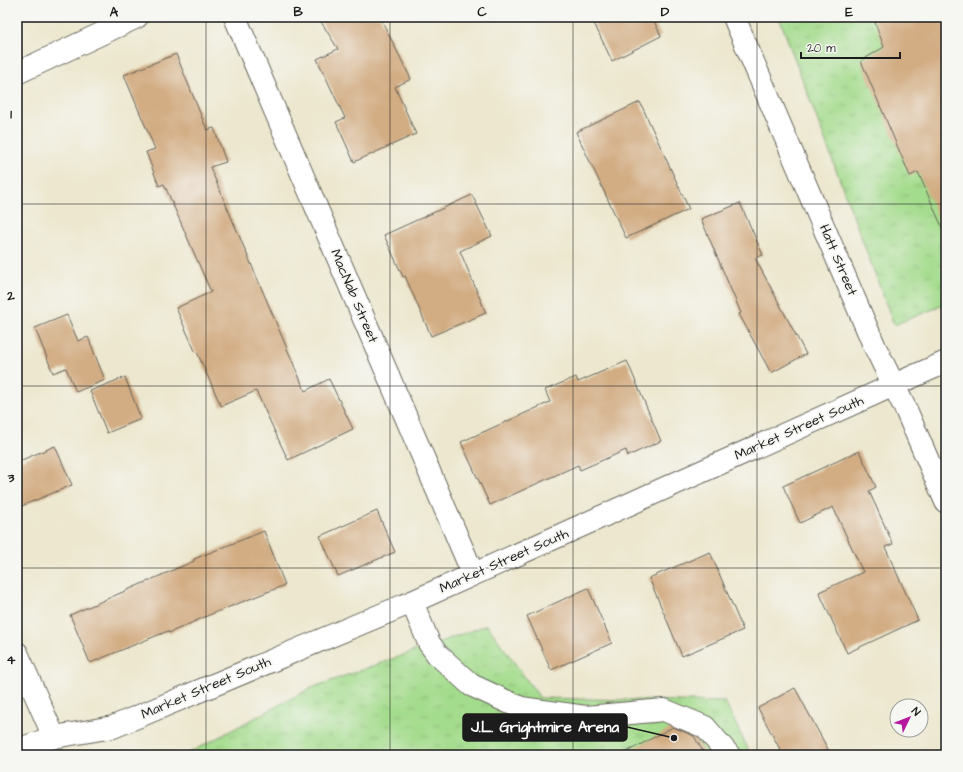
<svg xmlns="http://www.w3.org/2000/svg" width="963" height="772" viewBox="0 0 963 772" font-family="'Architects Daughter',sans-serif">
<style>
.grass{fill:url(#grass-tufts);stroke:#607c54}
.building{fill:#d2ac82}
.lines{fill:none;stroke-linecap:round;stroke-linejoin:round}
.minor-casing{stroke:#65635a;stroke-width:24}
.minor{stroke:#fff;stroke-width:22}
.grid{fill:none;stroke:#1c1c1c;stroke-width:1;stroke-opacity:0.55}
.labels{text-anchor:middle;dominant-baseline:central;stroke-width:4;stroke-linejoin:round;paint-order:stroke}
.street-label{font-size:14px;fill:#1c1c1c;stroke:#f6f6f2}
.leader{fill:none;stroke:#1c1c1c;stroke-width:1.5}
.callout-dot{fill:#1c1c1c;stroke:#f6f6f2;stroke-width:1.5}
.callout{fill:#1c1c1c;stroke:#1c1c1c;stroke-width:1.5}
.callout-label{font-size:15px;text-anchor:middle;font-weight:bold;fill:#fff}
.neatline{fill:none;stroke:#1c1c1c;stroke-width:1.5}
.grid-label{font-size:13px;text-anchor:middle;font-weight:bold;fill:#1c1c1c}
</style>
<defs>
<pattern id="grass-tufts" width="24" height="20" patternUnits="userSpaceOnUse"><rect width="24" height="20" fill="#a4dc8d"/><path d="M3 7l-1-3M5 7V3M7 7l1-3M15 17l-1-3M17 17v-4M19 17l1-3" fill="none" stroke="#8dbc79"/></pattern>
</defs>
<rect width="100%" height="100%" fill="#f6f6f2"/>
<filter id="ink" filterUnits="userSpaceOnUse"><feTurbulence type="fractalNoise" baseFrequency=".025" numOctaves="2"/><feDisplacementMap in="SourceGraphic" scale="8" xChannelSelector="R" yChannelSelector="G"/><feConvolveMatrix kernelMatrix="1 2 1 2 8 2 1 2 1" color-interpolation-filters="sRGB"/></filter>
<filter id="wash" filterUnits="userSpaceOnUse"><feTurbulence type="fractalNoise" baseFrequency=".012" numOctaves="4" result="noise"/><feDisplacementMap in="SourceGraphic" scale="16" xChannelSelector="R" yChannelSelector="G"/><feGaussianBlur stdDeviation="0.9" result="paint"/><feColorMatrix in="noise" values="0 0 0 0 0 0 0 0 0 0 0 0 0 0 0 0 0 1.4 0 .05"/><feComposite in="paint" operator="in"/></filter>
<g filter="url(#wash)">
<rect width="100%" height="100%" fill="#ece7ce"/>
<g class="grass">
<polygon points="779,17 946,17 946,304 894,325"/>
<polygon points="487,625 540,698 725,702 751,755 185,755 311,688"/>
</g>
<g id="blocks">
<g class="building">
<polygon points="318,17 380,17 411,79 395,87 416,134 354,162 336,122 345,118 317,59 338,49"/>
<polygon points="591,17 652,17 661,36 612,61"/>
<polygon points="873,17 946,17 946,236 918,172 910,176 861,61 884,47"/>
<polygon points="176,54 207,130 214,128 226,162 210,167 305,391 329,379 353,429 288,460 256,391 221,406 197,352 196,353 176,308 211,292 164,184 159,186 146,152 155,149 124,75"/>
<polygon points="640,102 689,209 626,238 576,132"/>
<polygon points="472,195 492,236 460,251 486,313 431,336 405,276 403,277 384,235"/>
<polygon points="740,203 763,255 755,258 806,354 771,373 739,314 741,313 701,219"/>
<polygon points="67,315 78,341 88,337 105,380 76,392 66,368 53,373 35,328"/>
<polygon points="627,361 661,441 628,456 626,450 580,470 578,465 490,505 461,442 550,402 545,390 576,377 578,382"/>
<polygon points="125,377 141,419 107,433 90,391"/>
<polygon points="55,446 72,485 17,508 17,462"/>
<polygon points="859,451 876,487 869,491 893,544 885,547 918,620 847,653 819,592 863,572 833,507 800,523 783,486"/>
<polygon points="377,511 395,552 338,576 320,536"/>
<polygon points="264,531 285,585 209,615 169,633 168,631 90,663 70,615 194,561 194,559"/>
<polygon points="710,552 743,630 682,656 649,578"/>
<polygon points="588,588 612,643 551,670 527,616"/>
<polygon points="795,688 831,755 783,755 758,708"/>
<polygon points="673,727 694,736 705,755 621,755"/>
</g>
</g>
</g>
<g filter="url(#ink)">
<use href="#blocks" fill-opacity="0" stroke="#65635a" stroke-width="1"/>
<g class="lines">
<defs>
<g id="minor">
<polyline points="235,17 473,574"/>
<polyline points="734,17 874,345 907,412 946,502"/>
<polyline points="17,73 137,17"/>
<polyline points="412,602 429,643 437,654 471,685 521,708 586,717 664,710 705,727 729,755"/>
<polyline points="17,653 54,737"/>
<polyline points="17,750 54,737 113,727 412,602 894,385 946,362"/>
</g>
</defs>
<use href="#minor" class="minor-casing"/>
<use href="#minor" class="minor"/>
</g>
</g>
<path class="grid" d="M206 17V755M390 17V755M573 17V755M757 17V755M17 204H946M17 386H946M17 568H946"/>
<g class="labels">
<g class="street-label">
<text transform="translate(838 260) rotate(67)">Hatt Street</text>
<text transform="translate(354 296) rotate(67)">MacNab Street</text>
<text transform="translate(799 428) rotate(-24)">Market Street South</text>
<text transform="translate(504 561) rotate(-24)">Market Street South</text>
<text transform="translate(206 688) rotate(-23)">Market Street South</text>
</g>
</g>
<path class="leader" d="M674 738L627 727"/>
<circle class="callout-dot" cx="674" cy="738" r="4"/>
<rect class="callout" x="463" y="714" width="164" height="27" rx="4"/>
<g class="callout-label">
<text x="545" y="732">J.L. Grightmire Arena</text>
</g>
<rect width="963" height="772" fill="none" stroke="#f6f6f2" stroke-width="44"/>
<g transform="translate(909 718) rotate(47)"><circle r="19" fill="#f6f6f2" stroke="#9f9f9c"/>
<path d="M0-3L7 15L0 10L-7 15Z" fill="#b5179e"/>
<text y="-6" font-size="11" font-weight="bold" text-anchor="middle" fill="#1c1c1c">N</text>
</g>
<path d="M801 52v6h99v-6" fill="none" stroke="#1c1c1c" stroke-width="2"/>
<text x="807" y="52" font-size="12" fill="#1c1c1c" stroke="#f6f6f2" stroke-width="3" paint-order="stroke">20 m</text>
<rect x="22" y="22" width="919" height="728" class="neatline"/>
<g class="grid-label">
<text x="114" y="16">A</text>
<text x="298" y="16">B</text>
<text x="482" y="16">C</text>
<text x="665" y="16">D</text>
<text x="849" y="16">E</text>
<text x="11" y="118">1</text>
<text x="11" y="300">2</text>
<text x="11" y="482">3</text>
<text x="11" y="664">4</text>
</g>
</svg>
